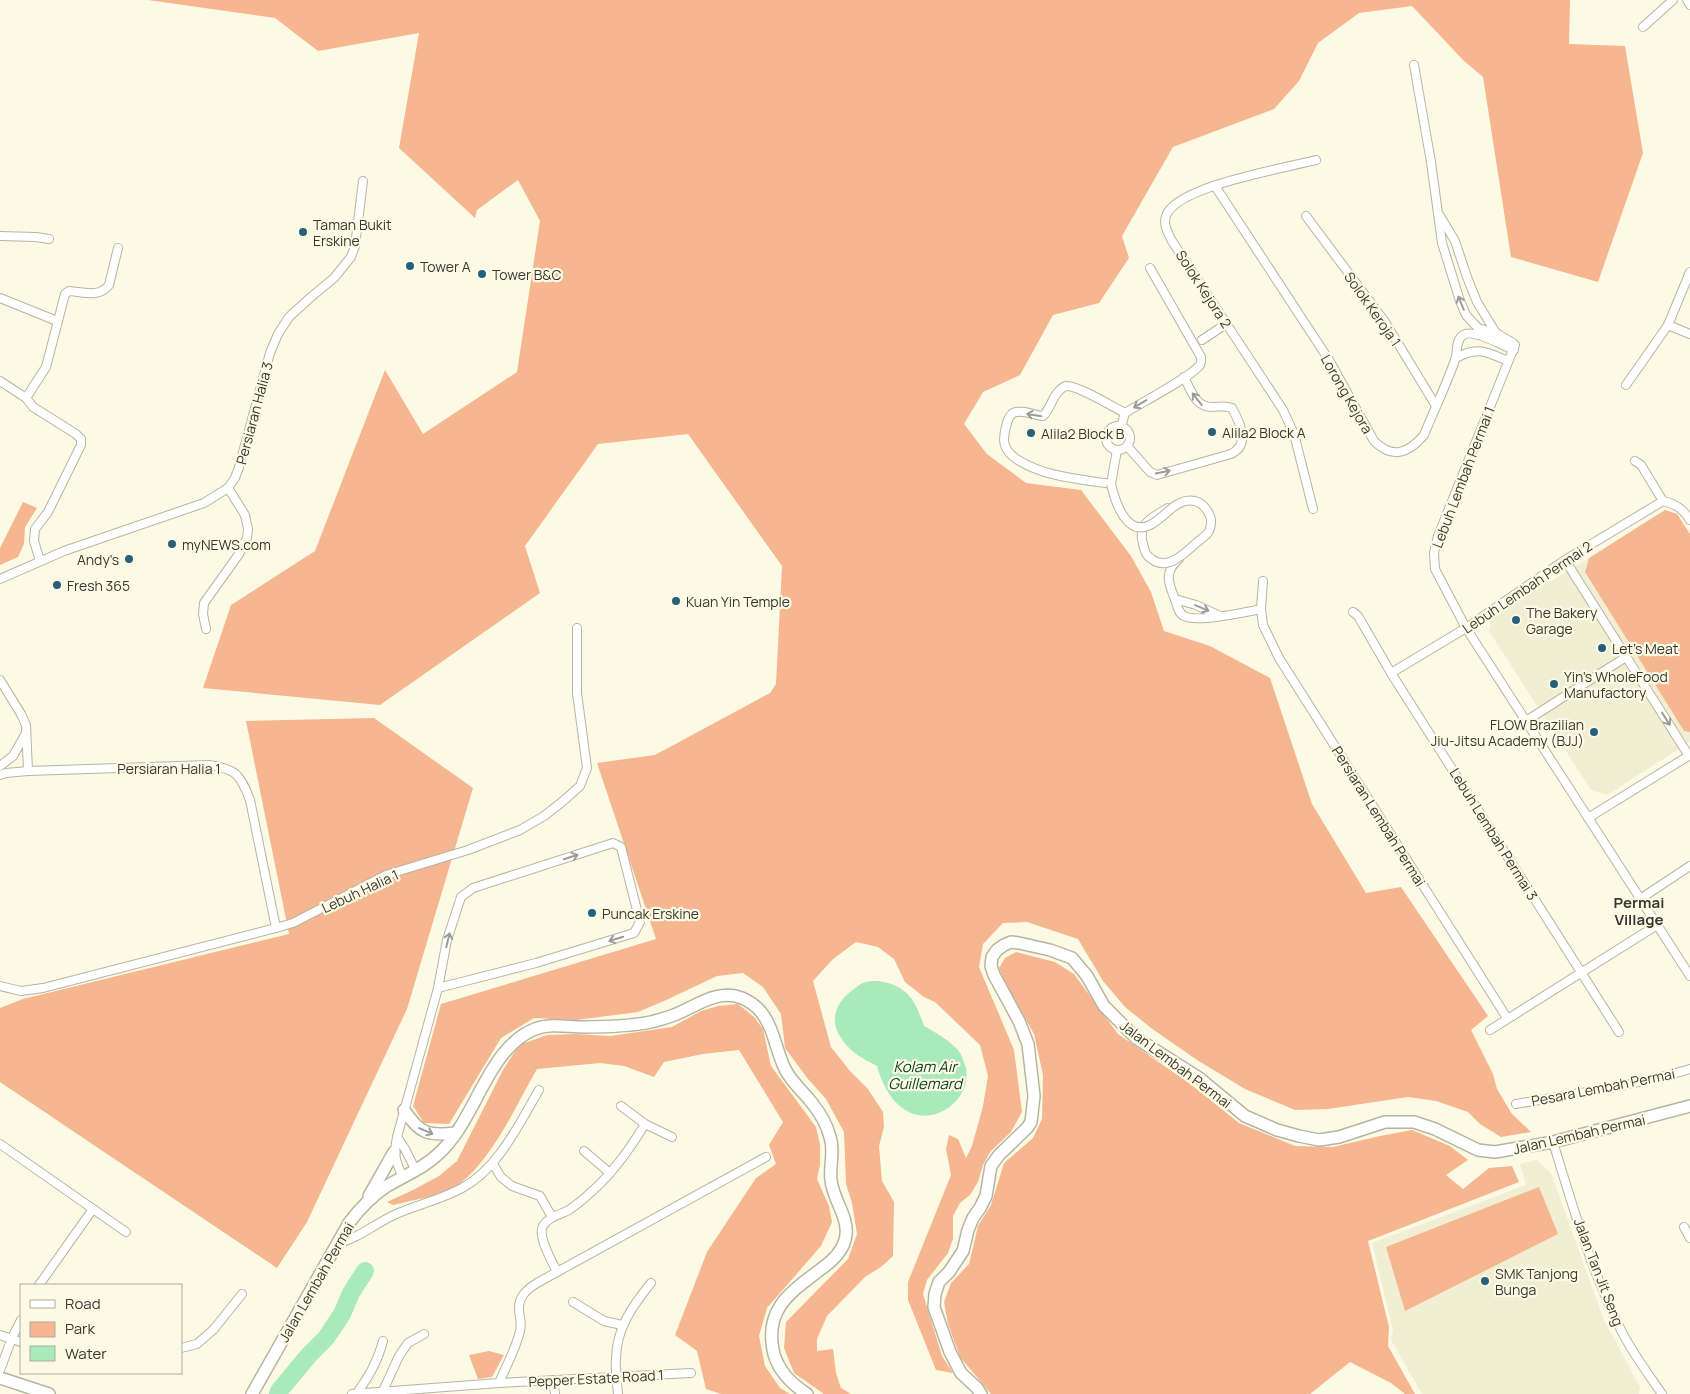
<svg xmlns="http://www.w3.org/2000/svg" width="1690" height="1394" viewBox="0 0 1690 1394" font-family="Manrope,sans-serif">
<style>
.built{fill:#f1eed3}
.green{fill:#f5b690}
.water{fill:#a8eaba}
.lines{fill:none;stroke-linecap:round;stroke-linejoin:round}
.river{stroke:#a8eaba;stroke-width:18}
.street-casing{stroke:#b7b5a2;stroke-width:10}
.secondary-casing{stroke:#b7b5a2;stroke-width:14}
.street{stroke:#fff;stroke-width:8}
.secondary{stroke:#fff;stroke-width:11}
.street-bridge-casing{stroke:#b7b5a2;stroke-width:10;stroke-linecap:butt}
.street-bridge{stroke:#fff;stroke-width:8}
.oneway{stroke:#9c9c98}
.poi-dot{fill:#266179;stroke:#fcfae5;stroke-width:2}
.labels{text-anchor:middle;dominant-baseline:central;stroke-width:4.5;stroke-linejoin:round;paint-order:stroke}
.poi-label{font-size:14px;fill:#393830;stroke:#fcfae5;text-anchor:start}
.street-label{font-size:14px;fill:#393830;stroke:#fcfae5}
.neighbourhood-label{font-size:15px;font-weight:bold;fill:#393830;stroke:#fcfae5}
.water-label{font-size:15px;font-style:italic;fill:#093c1f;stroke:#fcfae5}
</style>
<rect width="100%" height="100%" fill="#fcfae5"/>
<g class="built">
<polygon points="1589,558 1585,572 1684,731 1690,732 1690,742 1607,795 1591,790 1489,631 1492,617"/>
<polygon points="1537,1160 1551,1173 1604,1320 1640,1387 1639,1394 1422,1394 1391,1340 1393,1330 1372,1243 1526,1185 1520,1164"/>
</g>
<g class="green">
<polygon points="148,0 1570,0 1569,44 1625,46 1643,153 1598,282 1511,257 1483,77 1464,61 1412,6 1359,13 1318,43 1299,81 1274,109 1173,147 1122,236 1129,258 1099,303 1053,315 1020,375 983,392 964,424 987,454 1026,483 1081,490 1131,556 1151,592 1164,631 1210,646 1270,678 1312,804 1366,893 1401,887 1488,1016 1471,1030 1493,1074 1497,1089 1512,1114 1531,1132 1501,1137 1480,1124 1468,1112 1436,1101 1408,1097 1328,1109 1295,1110 1245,1089 1197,1060 1151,1028 1125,1007 1103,981 1078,939 1027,922 1003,923 983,944 979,967 1014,1050 1022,1112 1011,1132 990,1152 983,1165 978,1182 970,1195 960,1203 953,1216 953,1239 948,1253 927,1280 923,1294 942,1356 953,1373 936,1370 908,1300 908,1282 951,1175 946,1149 949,1135 958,1139 966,1158 972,1146 983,1106 988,1076 980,1045 935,1002 924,997 905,982 894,959 878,947 856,942 833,959 813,981 831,1047 850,1071 868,1089 883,1112 884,1127 879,1146 882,1181 894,1202 893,1256 881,1267 865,1277 827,1316 817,1339 817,1351 833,1349 836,1373 841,1388 851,1394 824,1394 794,1373 784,1348 786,1322 848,1259 857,1234 852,1203 846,1184 844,1132 826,1099 808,1079 785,1048 781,1014 763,987 743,973 717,976 664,1001 638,1012 576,1020 534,1018 501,1038 449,1124 424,1123 413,1106 441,1004 656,939 597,763 655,755 770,693 776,684 782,566 688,434 598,444 525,546 540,593 380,705 203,688 231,605 315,551 385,370 423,434 517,372 540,221 518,180 477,210 475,218 399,148 419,33 318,51 275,18"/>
<polygon points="23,502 37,508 25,527 24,544 18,557 0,565 0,548"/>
<polygon points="1665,510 1677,514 1690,534 1690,732 1684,731 1585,572 1589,558"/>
<polygon points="374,718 473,788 407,1009 307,1222 277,1268 0,1082 0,1008 23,999 289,934 246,721"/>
<polygon points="1016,952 1055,962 1074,974 1118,1034 1189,1083 1239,1123 1295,1146 1333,1147 1380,1136 1412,1130 1450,1146 1468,1160 1446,1175 1463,1189 1489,1168 1512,1166 1519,1182 1368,1241 1389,1327 1388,1346 1415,1394 1405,1394 1391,1383 1350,1362 1310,1394 991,1394 960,1357 948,1324 944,1302 951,1283 969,1264 978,1226 991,1205 1004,1163 1033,1138 1042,1119 1043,1075 1034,1034 1003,979 999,968 1005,958"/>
<path d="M738 1004 754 1017 763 1029 771 1066 816 1127 820 1144V1165L817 1179 829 1206 832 1222 821 1246 767 1308 759 1336 765 1366 780 1388 790 1394H721L706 1389 697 1351 675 1335 707 1252 756 1178 776 1164 769 1145 783 1122 739 1050 703 1054 664 1062 654 1077 624 1066 600 1063 537 1069C516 1105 493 1159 459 1184 442 1196 413 1200 393 1205L387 1202 415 1189 439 1176 457 1161 503 1070 519 1045 547 1035 575 1034 610 1036 672 1027 701 1011 718 1006Z"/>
<polygon points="1539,1187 1558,1234 1405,1311 1386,1247"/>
<polygon points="489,1351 504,1355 492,1377 478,1379 469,1355"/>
</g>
<path class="water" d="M879 981C908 986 915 1000 924 1026 935 1032 947 1039 956 1048 961 1052 964 1062 966 1068 972 1098 937 1126 909 1112 892 1104 882 1084 877 1066 863 1059 850 1052 841 1038 828 1019 837 1001 854 989 857 987 860 984 863 983 868 981 874 981 879 981Z"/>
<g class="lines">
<polyline class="river" points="278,1394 279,1391 309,1355 326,1338 342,1314 351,1293 365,1271"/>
<defs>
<g id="street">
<polyline points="1687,0 1690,5"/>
<polyline points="1643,27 1673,0"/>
<polyline points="1414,65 1431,162 1442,243 1460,301 1466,315 1478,328 1496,333 1513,343 1515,345 1438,536 1434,553 1435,569 1466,628 1690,976"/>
<path d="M1215 186 1329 360 1374 441C1392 459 1408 454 1424 435 1434 410 1446 386 1455 360 1458 352 1455 341 1463 335 1473 328 1503 346 1514 350"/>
<polyline points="1306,216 1385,322 1436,406"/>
<polyline points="1440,216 1455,241 1467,277 1477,302 1496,333"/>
<polyline points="0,236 36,237 49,239"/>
<polyline points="0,298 57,321"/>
<polyline points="1668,325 1690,334"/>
<polyline points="1202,340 1226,324"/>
<path d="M1456 358C1478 346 1486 352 1508 361"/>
<polyline points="0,381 26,398 33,407 76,434 81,439 81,445 48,512 35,529 34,541 40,561"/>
<polyline points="1626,385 1668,325 1690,272"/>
<path d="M26 398 46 367 65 294 69 291C83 292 99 298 109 285L118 248"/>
<circle cx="1118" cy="438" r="12"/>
<path d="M1121 427 1125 413C1141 403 1191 377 1200 365 1202 361 1201 361 1201 357L1150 268"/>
<path d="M1127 446 1150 472 1157 475 1231 454C1251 444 1240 423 1232 408 1224 405 1220 407 1212 407 1195 407 1191 390 1184 377"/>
<path d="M1117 450 1111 484C1079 479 1045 477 1018 460 1002 450 1002 440 1007 423 1008 419 1009 416 1013 413 1021 409 1034 415 1043 416 1051 409 1052 396 1060 390 1062 388 1065 386 1067 386 1079 386 1113 407 1125 413"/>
<path d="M1635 461 1641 465 1663 501C1676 504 1683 509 1690 520"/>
<path d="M1313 509 1294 434 1283 410 1172 241C1168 233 1163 225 1166 216 1176 186 1286 168 1316 160"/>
<path d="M1143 544C1137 523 1152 518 1168 508"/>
<polyline points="1565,560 1689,756"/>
<polyline points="0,579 64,551 204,503 228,488 235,478 239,467 270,353 278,334 289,317 311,297 334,278 351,257 355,246 363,181"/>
<polyline points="1263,581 1261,609 1263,625 1279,658 1507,1018"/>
<path d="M1175 599C1168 583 1164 571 1179 559"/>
<polyline points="1353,612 1358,616 1391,673 1619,1032"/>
<path d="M1220 616 1196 605 1175 599C1177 605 1178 613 1184 616 1196 623 1246 612 1261 609"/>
<polyline points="206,629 203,614 204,603 239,554 247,538 248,529 245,515 228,488"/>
<polyline points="1391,673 1466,628 1565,560 1663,501"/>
<polyline points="0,680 21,714 26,725 28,771"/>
<polyline points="1526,721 1626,657"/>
<polyline points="0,766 13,756 26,733"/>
<path d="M0 775 6 773 28 771 209 765C236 769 240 774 250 800L276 928"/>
<polyline points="1588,818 1690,755"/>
<polyline points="1640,899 1690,866"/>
<polyline points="0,986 21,991 43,988 276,928 293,923 386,875 468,850 520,830 544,816 562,802 580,786 587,768 577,693 577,628"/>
<polyline points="1490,1030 1657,925"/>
<path d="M1516 1104C1574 1094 1633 1086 1690 1069"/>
<polyline points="621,1106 645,1124 672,1137"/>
<polyline points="397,1137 405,1149 416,1171"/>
<path d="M1553 1142C1572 1204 1590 1267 1619 1326 1630 1350 1647 1372 1662 1394"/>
<polyline points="0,1144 126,1232"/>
<polyline points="584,1151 610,1173"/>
<polyline points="493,1164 501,1177 512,1186 540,1196 552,1217"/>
<path d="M403 1178C396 1162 393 1155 397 1137L438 988 447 940 461 897 473 888 613 843 621 847 640 922 634 933 536 963 438 988"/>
<polyline points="1684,1227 1690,1238"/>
<path d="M336 1244C359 1238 373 1225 394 1215 416 1205 440 1200 462 1188 498 1169 519 1124 539 1090"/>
<path d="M557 1272C552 1261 537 1236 543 1226 549 1216 560 1215 569 1210 576 1205 584 1199 590 1193 612 1174 630 1149 645 1124"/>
<polyline points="39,1285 93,1209"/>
<polyline points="573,1302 604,1321 622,1325"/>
<polyline points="0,1335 21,1342"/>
<polyline points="181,1348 197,1344 214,1329 242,1294"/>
<polyline points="0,1370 12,1338 21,1320"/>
<polyline points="553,1380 555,1394"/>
<path d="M499 1383C506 1366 516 1349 520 1331 522 1324 520 1318 519 1311 518 1297 526 1290 537 1283L766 1157"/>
<polyline points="383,1391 399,1356 408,1343 424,1334"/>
<path d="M357 1393C369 1376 378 1361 383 1341"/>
<polyline points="352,1394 499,1383 691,1373"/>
<path d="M618 1394C617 1382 615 1370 616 1359 616 1329 633 1305 651 1283"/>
</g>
<g id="secondary">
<path d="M404 1110C420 1134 428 1136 456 1133"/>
<polyline points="369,1196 394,1152"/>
<polyline points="0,1378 49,1394"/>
<path d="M252 1394 349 1223C360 1208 372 1196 387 1186 404 1176 422 1169 436 1156 463 1133 475 1096 494 1067 504 1051 517 1036 535 1029 550 1023 568 1027 583 1027 604 1027 631 1026 651 1022 658 1020 666 1018 674 1015 695 1007 718 988 742 998 749 1001 756 1006 761 1012 774 1028 776 1051 785 1069 792 1083 803 1091 812 1103 820 1113 827 1125 830 1137 835 1152 829 1165 831 1180 833 1201 851 1219 845 1240 842 1252 831 1262 821 1269 791 1292 765 1308 773 1350 777 1370 790 1383 807 1394"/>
<polyline points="981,1394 977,1388 961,1373 950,1352 934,1307 935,1294 939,1282 949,1272 963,1251 968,1230 973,1218 980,1208 986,1196 991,1166 999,1155 1027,1128 1031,1122 1034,1096 1028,1044 1019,1021 994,975 991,966 992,957 997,950 1004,945 1011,942 1019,943 1050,950 1072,958 1087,976 1104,1006 1136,1038 1199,1078 1245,1116 1277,1130 1299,1136 1319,1140 1339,1137 1385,1122 1414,1122 1435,1129 1478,1150 1495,1152 1553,1142 1690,1106"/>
</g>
</defs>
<use href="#street" class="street-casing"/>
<use href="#secondary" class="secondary-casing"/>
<use href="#street" class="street"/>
<use href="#secondary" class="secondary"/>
<defs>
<path id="street-bridge" d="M1111 484C1115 501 1126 537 1150 525 1166 517 1176 497 1195 501 1203 503 1207 509 1210 516 1212 520 1211 527 1209 531 1207 536 1199 540 1195 544 1184 554 1168 570 1153 560 1151 558 1148 557 1147 555 1145 553 1144 547 1143 544"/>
</defs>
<use href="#street-bridge" class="street-bridge-casing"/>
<use href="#street-bridge" class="street-bridge"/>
</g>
<defs><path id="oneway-shaft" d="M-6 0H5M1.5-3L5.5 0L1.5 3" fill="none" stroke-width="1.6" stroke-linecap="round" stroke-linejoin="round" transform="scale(1.25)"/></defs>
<g class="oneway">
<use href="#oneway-shaft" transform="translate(1461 303) rotate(-112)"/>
<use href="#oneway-shaft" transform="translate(1197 399) rotate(-128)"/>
<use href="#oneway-shaft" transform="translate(1140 404) rotate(149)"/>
<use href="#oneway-shaft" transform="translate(1034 415) rotate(-170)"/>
<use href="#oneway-shaft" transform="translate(1163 472) rotate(-11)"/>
<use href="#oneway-shaft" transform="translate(1202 608) rotate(23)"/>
<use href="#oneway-shaft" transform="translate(1666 719) rotate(58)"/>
<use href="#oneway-shaft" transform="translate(571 857) rotate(-18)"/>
<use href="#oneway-shaft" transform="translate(616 939) rotate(163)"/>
<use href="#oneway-shaft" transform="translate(448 940) rotate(-76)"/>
<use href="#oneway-shaft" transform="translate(426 1131) rotate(23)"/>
</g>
<g class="poi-dot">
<circle cx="303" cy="232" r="5"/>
<circle cx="410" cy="266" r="5"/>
<circle cx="482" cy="274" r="5"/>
<circle cx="1212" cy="432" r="5"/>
<circle cx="1031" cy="433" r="5"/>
<circle cx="172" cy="544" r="5"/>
<circle cx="129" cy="559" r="5"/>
<circle cx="57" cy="585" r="5"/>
<circle cx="676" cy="601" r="5"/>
<circle cx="1516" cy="620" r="5"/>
<circle cx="1602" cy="648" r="5"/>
<circle cx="1554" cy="684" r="5"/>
<circle cx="1594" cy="732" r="5"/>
<circle cx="592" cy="913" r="5"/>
<circle cx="1485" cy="1281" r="5"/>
</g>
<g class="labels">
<g class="poi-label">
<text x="313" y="224">Taman Bukit<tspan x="313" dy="16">Erskine</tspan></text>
<text x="420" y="266">Tower A</text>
<text x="492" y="274">Tower B&amp;C</text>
<text x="1222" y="432">Alila2 Block A</text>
<text x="1041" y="433">Alila2 Block B</text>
<text x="182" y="544">myNEWS.com</text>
<text x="119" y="559" text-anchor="end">Andy's</text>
<text x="67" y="585">Fresh 365</text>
<text x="686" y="601">Kuan Yin Temple</text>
<text x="1526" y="612">The Bakery<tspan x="1526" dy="16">Garage</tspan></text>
<text x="1612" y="648">Let's Meat</text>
<text x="1564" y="676">Yin's WholeFood<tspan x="1564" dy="16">Manufactory</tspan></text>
<text x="1584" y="724" text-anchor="end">FLOW Brazilian<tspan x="1584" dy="16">Jiu-Jitsu Academy (BJJ)</tspan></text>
<text x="602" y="913">Puncak Erskine</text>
<text x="1495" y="1273">SMK Tanjong<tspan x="1495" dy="16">Bunga</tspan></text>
</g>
<g class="street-label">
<text transform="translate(1204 289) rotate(57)">Solok Kejora 2</text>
<text transform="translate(1373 309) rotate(55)">Solok Keroja 1</text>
<text transform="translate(1347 394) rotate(60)">Lorong Kejora</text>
<text transform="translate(254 413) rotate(-75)">Persiaran Halia 3</text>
<text transform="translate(1463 477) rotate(-69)">Lebuh Lembah Permai 1</text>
<text transform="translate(1527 587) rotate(-34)">Lebuh Lembah Permai 2</text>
<text x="169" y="768">Persiaran Halia 1</text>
<text transform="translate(1379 816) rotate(58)">Persiaran Lembah Permai</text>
<text transform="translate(1494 834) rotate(58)">Lebuh Lembah Permai 3</text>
<text transform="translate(360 891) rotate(-25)">Lebuh Halia 1</text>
<text transform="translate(1176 1064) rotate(37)">Jalan Lembah Permai</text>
<text transform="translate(1603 1087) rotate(-11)">Pesara Lembah Permai</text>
<text transform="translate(1579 1134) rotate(-13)">Jalan Lembah Permai</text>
<text transform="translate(1599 1272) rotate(69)">Jalan Tan Jit Seng</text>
<text transform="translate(316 1282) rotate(-60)">Jalan Lembah Permai</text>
<text transform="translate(596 1378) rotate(-3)">Pepper Estate Road 1</text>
</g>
<g class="neighbourhood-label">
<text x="1639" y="902">Permai<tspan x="1639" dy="17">Village</tspan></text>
</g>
<g class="water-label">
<text x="925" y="1066">Kolam Air<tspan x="925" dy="17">Guillemard</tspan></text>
</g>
</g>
<rect x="20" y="1284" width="162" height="90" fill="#fcfae5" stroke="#aeac9d"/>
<rect x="30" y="1300" width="25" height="8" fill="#ffffff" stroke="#aeac9d"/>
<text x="65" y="1309" font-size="15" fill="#393830">Road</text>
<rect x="30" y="1322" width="25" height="15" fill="#f5b690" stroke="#aeac9d"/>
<text x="65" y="1334" font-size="15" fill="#393830">Park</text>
<rect x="30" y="1346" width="25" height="15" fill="#a8eaba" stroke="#aeac9d"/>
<text x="65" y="1359" font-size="15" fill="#393830">Water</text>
</svg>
